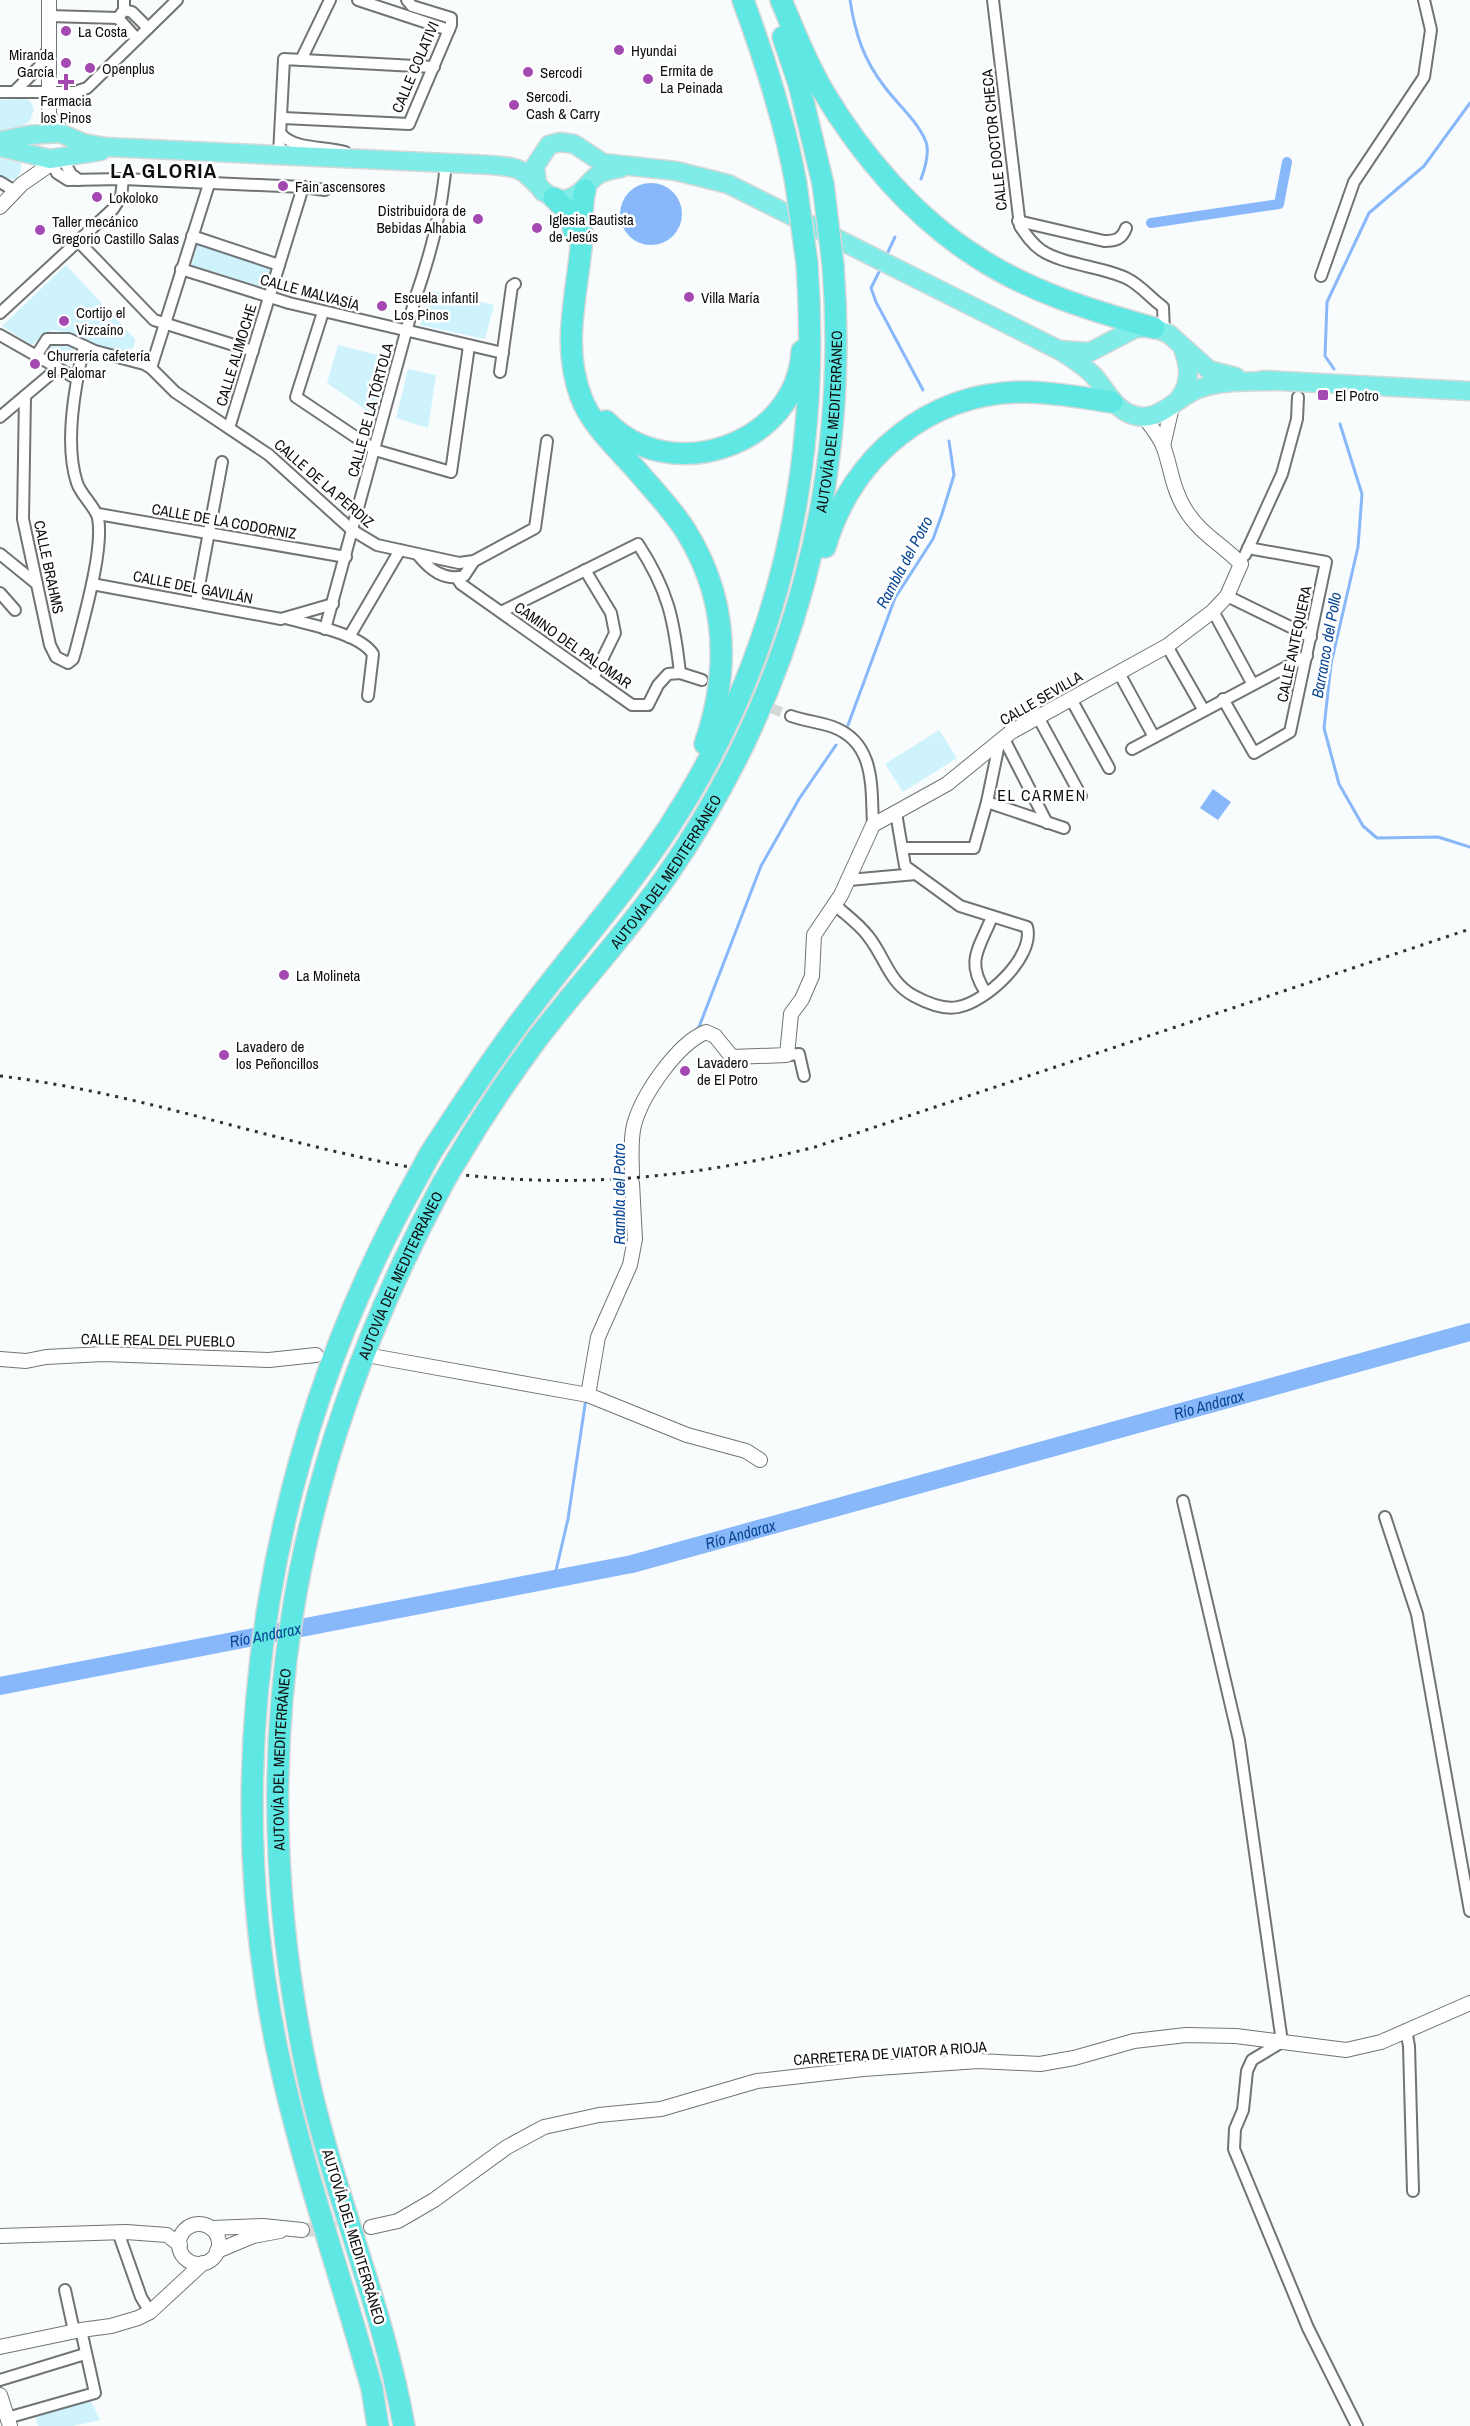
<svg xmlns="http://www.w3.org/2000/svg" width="1470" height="2426" viewBox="0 0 1470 2426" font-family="'Archivo Narrow',sans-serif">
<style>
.green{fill:#cff3fc}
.water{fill:#89b8fa}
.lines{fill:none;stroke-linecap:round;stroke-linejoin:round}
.stream{stroke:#89b8fa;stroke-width:3}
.canal{stroke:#89b8fa;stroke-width:10}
.river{stroke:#89b8fa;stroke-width:18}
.minor-tunnel{stroke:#d5d8d9;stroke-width:10;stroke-dasharray:10 5;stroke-linecap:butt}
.tertiary-tunnel{stroke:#d5d8d9;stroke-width:14;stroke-dasharray:14 7;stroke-linecap:butt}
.minor-casing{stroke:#707475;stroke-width:14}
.tertiary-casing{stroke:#707475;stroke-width:16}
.trunk-casing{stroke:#d8d8d9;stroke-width:21}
.motorway-casing{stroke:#d8d8d9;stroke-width:24}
.minor{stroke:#fff;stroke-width:10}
.tertiary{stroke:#fff;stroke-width:14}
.trunk{stroke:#7fece8;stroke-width:18}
.motorway{stroke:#5fe7e3;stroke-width:21}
.rail{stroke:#303132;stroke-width:3;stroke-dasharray:3 6;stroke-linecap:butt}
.motorway-bridge-casing{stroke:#d8d8d9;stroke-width:24;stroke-linecap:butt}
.motorway-bridge{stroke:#5fe7e3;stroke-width:21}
.poi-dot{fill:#a448b2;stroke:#fff;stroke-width:2}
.labels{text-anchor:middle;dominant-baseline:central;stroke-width:5;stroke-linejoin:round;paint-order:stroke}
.poi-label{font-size:15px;fill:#0d0e0f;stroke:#fff;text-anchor:start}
.street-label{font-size:15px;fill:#0d0e0f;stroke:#fff}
.water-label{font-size:16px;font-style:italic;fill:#0a4793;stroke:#fff}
.neighbourhood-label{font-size:16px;letter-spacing:1.5px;fill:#0d0e0f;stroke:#fff}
.district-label{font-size:21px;font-weight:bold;letter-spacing:1.5px;fill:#0d0e0f;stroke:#fff}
</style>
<rect width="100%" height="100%" fill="#f8fcfd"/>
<g class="green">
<polygon points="26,99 30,101 34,109 30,121 12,132 0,133 0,100"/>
<polygon points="0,152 21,158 21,171 16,179 0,179"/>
<polygon points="197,245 274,269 267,290 191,266"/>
<polygon points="66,265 135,339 134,347 127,352 87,343 69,333 52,330 31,345 2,326"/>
<polygon points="428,290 494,305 485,339 420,325"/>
<polygon points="53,344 66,344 74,348 73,365 47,353 46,349"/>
<polygon points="338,345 390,358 375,416 327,383"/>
<polygon points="408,369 436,375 428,428 396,418"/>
<polygon points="939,730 957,758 903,792 885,764"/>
<polygon points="90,2399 100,2420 73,2426 38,2426 33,2411"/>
</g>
<g class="water">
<circle cx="651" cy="214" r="31"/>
<polygon points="1213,789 1231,802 1218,820 1200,808"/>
</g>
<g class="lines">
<g class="stream">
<path d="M850 0C855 32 863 59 884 86 897 104 918 121 926 142 930 153 925 168 921 179"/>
<polyline points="887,254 895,237"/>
<polyline points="879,272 871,288 876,302 923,390"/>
<polyline points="1334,369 1325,356 1327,302 1369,213 1424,166 1470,103"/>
<polyline points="1340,424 1362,494 1358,547 1331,664 1324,728 1339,784 1363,826 1377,838 1438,837 1470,847"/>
<polyline points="848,725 895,598 933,539 942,514 954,475 949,441"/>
<polyline points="694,1032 699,1027 761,866 799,799 836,745"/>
<polyline points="554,1579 568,1519 586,1398"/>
</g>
<polyline class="canal" points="1151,223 1279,204 1287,162"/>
<path class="river" id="s1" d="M0 1686 632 1564 1470 1332"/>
<polyline class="minor-tunnel" points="758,703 791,716"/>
<polyline class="tertiary-tunnel" points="302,2230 371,2227"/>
<defs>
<g id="minor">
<polyline points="124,0 124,10 132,12 148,28"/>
<polyline points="358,0 449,30"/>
<path d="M993 0 1020 226C1026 235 1032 244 1041 250 1061 264 1103 267 1126 278 1141 285 1150 298 1163 307L1164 333"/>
<polyline points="49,16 118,18 124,10"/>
<polyline points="118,18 137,39"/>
<polyline points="301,60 330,0"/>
<polyline points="15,91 40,66 48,49"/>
<polyline points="0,92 75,92 87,88 177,0"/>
<polyline points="283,118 409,124 451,25 451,18 412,6 407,0"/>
<path d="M281 134C295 150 324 146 345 152"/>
<polyline points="279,154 284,59 434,67"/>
<polyline points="62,158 71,174 79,180"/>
<polyline points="50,159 57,173 68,180 123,179 303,187 325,190"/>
<polyline points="0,182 15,191"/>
<path d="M1018 221 1104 241C1116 241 1122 239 1126 228"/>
<polyline points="192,236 279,265"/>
<polyline points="78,241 154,320 253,351"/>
<polyline points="181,269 289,303 503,353"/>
<polyline points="1321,276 1354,182 1424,77 1431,30 1424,0"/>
<polyline points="323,312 296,397 375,450 451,472 469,346"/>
<polyline points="0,313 113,209 121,197 123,179"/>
<polyline points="0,335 77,379"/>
<polyline points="36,356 47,339 69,339 95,351 144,364 151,368 175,392 269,455 352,530 377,545 459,563 474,561 535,528 547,441"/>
<polyline points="151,368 209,184"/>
<polyline points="500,372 512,286 515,284"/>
<path d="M25 396 23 519 50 645 56 657 68 663 73 659 76 649C84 617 104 549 98 518 96 508 81 495 77 483 64 444 75 386 84 346"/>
<polyline points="0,417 58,368"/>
<polyline points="229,428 303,187"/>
<polyline points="98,514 346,557"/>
<polyline points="0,554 37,584"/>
<path d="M418 555C430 570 444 581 464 576L474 561"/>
<polyline points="1245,555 1282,474 1297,419 1298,397"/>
<polyline points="585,570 611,613 615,633 593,678"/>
<polyline points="457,578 461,584 632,705 648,705 658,685 668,674 680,673 702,680"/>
<polyline points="92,584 281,619 333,604"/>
<polyline points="0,593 15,610"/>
<polyline points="1227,596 1311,637"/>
<polyline points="196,602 222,462"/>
<polyline points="1213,611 1252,683"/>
<path d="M501 612 638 544C668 590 674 619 680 673"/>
<path d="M289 619C312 625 360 634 373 654L368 696"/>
<path d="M325 629 415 299C431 253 442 211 446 162"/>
<polyline points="349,637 400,550"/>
<polyline points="1167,646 1203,709"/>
<polyline points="1119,673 1154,737"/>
<polyline points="1071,699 1109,768"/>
<polyline points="1223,699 1254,753 1290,732 1326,562 1248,548"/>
<path d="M791 716C805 721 819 722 833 727 876 743 871 788 873 825"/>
<polyline points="1038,717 1081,796"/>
<polyline points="1004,739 1047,823"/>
<polyline points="1132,749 1307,656"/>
<polyline points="987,802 1064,828"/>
<polyline points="902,848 974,848 987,802 999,744"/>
<polyline points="849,880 916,874"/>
<path d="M835 905C846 915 859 924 868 936 885 957 889 983 914 996 927 1003 943 1010 958 1007 986 1002 1035 957 1027 927L960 906 905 866 896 813"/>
<path d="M986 993C965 961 979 949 992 917"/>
<polyline points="787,1055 799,1054 804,1076"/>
<polyline points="1183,1501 1239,1740 1282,2042 1252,2060 1247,2071 1243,2110 1235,2129 1234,2149 1308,2328 1357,2426"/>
<polyline points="1385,1517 1417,1614 1470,1911"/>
<polyline points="1406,2030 1409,2046 1413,2191"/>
<polyline points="118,2232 141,2297 150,2312"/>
<polyline points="65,2290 74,2331"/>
<polyline points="0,2380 85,2354"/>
<polyline points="7,2418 95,2393 81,2330"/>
</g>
<g id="tertiary">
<polyline points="49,0 49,116 65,135"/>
<polyline points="0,207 22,184 58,159"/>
<polyline points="1163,446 1172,407"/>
<path d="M632 1176C632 1159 630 1141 634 1125 642 1095 677 1044 706 1032L715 1036 732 1057 787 1055 791 1014 802 999 812 976 814 935 841 895 873 825 947 784 1011 732 1167 646 1213 611 1227 596 1241 564C1223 545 1199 533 1185 509 1173 490 1171 469 1164 448 1160 437 1151 426 1144 417"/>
<polyline points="377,1357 588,1395 687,1435 746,1451 760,1460"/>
<polyline points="0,1359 26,1361 46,1357 103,1354 269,1360 316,1355"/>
<polyline points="588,1395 598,1337 630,1265 635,1239 632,1183"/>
<circle cx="199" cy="2244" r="20"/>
<polyline points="371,2227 398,2221 434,2200 507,2147 544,2127 599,2115 661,2109 757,2081 863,2069 979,2061 1040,2064 1074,2058 1134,2041 1186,2035 1236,2036 1346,2050 1381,2042 1470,2003"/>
<polyline points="211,2228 263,2226 302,2230"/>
<polyline points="0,2236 126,2232 167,2235 180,2245"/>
<polyline points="217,2251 253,2236 280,2231"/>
<polyline points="0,2347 81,2330 111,2326 138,2318 150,2312 203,2263"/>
<polyline points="0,2395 10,2426"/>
</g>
<g id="trunk">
<path d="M0 141 29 135 60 133 83 143 106 147 491 165C501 166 514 166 523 172 538 182 548 205 570 198 582 194 586 185 595 177 602 171 612 170 621 168"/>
<polyline points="0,147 50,159 101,151"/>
<path d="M543 192 537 183 535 166 549 145 560 142 574 144 603 163 676 171 728 184 1059 350C1070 357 1083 365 1092 374 1105 387 1110 403 1126 412 1157 429 1175 396 1201 388 1224 380 1250 382 1274 381"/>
<polyline points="1060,350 1090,352 1136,328 1154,328 1169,334 1209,370 1236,377"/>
<polyline points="1263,380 1470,391"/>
<path d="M1178 400C1191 384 1190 367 1183 349"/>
</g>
<g id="motorway">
<path d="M743 0C765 60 785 121 796 184"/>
<path d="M781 0C794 31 806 62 823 91 861 155 914 217 977 257 1030 292 1093 311 1154 328"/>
<polyline points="783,37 799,84 823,184"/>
<path d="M585 190C580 210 583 228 581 248 576 299 562 347 581 397 591 425 619 450 639 473 655 492 674 511 687 533 728 600 730 671 705 744"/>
<polyline points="554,198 569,212 575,235"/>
<path d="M606 421C670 488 797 445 802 351"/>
<path d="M825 547C852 456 929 392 1025 392 1054 392 1083 398 1112 402"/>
<path d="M430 1154C459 1109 488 1065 520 1022 569 956 624 895 669 827 781 656 821 464 807 263"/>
<path id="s2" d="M456 1161C481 1119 508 1078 537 1039 580 983 628 932 668 874 793 692 850 484 833 265"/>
<path d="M378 2426 372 2389C341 2276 301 2164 277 2049 216 1754 270 1440 417 1178"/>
<path id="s3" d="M404 2426C383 2307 334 2195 308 2077 239 1754 289 1472 443 1183"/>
</g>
</defs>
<use href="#minor" class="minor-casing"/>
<use href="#tertiary" class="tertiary-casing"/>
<use href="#trunk" class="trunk-casing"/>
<use href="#motorway" class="motorway-casing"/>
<use href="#minor" class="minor"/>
<use href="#tertiary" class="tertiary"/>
<use href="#trunk" class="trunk"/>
<use href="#motorway" class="motorway"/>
<path class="rail" d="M0 1076C134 1092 261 1138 393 1164 537 1192 674 1183 815 1147L1470 929"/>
<defs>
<g id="motorway-bridge">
<polyline points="796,184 807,263"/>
<polyline points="823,184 833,265"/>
<polyline points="417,1178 430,1154"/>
<polyline points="443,1183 456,1161"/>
</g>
</defs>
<use href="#motorway-bridge" class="motorway-bridge-casing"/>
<use href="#motorway-bridge" class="motorway-bridge"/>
</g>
<g class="poi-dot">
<circle cx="66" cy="31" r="6"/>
<circle cx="619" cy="50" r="6"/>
<circle cx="66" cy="63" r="6"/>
<circle cx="90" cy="68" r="6"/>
<circle cx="528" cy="72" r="6"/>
<circle cx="648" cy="79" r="6"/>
<path d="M63 73h6v6h6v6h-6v6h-6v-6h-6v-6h6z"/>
<circle cx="514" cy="105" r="6"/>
<circle cx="283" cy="186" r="6"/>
<circle cx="97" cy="197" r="6"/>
<circle cx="478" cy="219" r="6"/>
<circle cx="537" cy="228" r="6"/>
<circle cx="40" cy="230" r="6"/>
<circle cx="689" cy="297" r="6"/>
<circle cx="382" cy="306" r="6"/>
<circle cx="64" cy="321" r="6"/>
<circle cx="35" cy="364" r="6"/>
<rect x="1317" y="389" width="12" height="12" rx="3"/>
<circle cx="284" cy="975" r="6"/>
<circle cx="224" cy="1055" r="6"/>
<circle cx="685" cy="1071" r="6"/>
</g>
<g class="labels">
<g class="poi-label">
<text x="78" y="31">La Costa</text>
<text x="631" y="50">Hyundai</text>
<text x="54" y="54" text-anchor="end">Miranda<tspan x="54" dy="17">García</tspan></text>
<text x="102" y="68">Openplus</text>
<text x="660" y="70">Ermita de<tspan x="660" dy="17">La Peinada</tspan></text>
<text x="540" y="72">Sercodi</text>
<text x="526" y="96">Sercodi.<tspan x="526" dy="17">Cash &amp; Carry</tspan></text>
<text x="66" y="100" text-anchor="middle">Farmacia<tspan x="66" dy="17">los Pinos</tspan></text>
<text x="295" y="186">Fain ascensores</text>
<text x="109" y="197">Lokoloko</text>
<text x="466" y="210" text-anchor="end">Distribuidora de<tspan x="466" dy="17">Bebidas Alhabia</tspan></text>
<text x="549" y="219">Iglesia Bautista<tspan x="549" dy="17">de Jesús</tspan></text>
<text x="52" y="221">Taller mecánico<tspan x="52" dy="17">Gregorio Castillo Salas</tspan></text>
<text x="394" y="297">Escuela infantil<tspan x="394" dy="17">Los Pinos</tspan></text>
<text x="701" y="297">Villa María</text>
<text x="76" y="312">Cortijo el<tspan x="76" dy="17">Vizcaíno</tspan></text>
<text x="47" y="355">Churrería cafetería<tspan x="47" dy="17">el Palomar</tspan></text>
<text x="1335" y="395">El Potro</text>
<text x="296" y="975">La Molineta</text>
<text x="236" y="1046">Lavadero de<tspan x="236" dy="17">los Peñoncillos</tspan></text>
<text x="697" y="1062">Lavadero<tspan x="697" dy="17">de El Potro</tspan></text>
</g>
<g class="street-label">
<text transform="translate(415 67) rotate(-67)">CALLE COLATIVI</text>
<text transform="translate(994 140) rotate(-96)">CALLE DOCTOR CHECA</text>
<text transform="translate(310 292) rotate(15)">CALLE MALVASÍA</text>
<text transform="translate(236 355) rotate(-73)">CALLE ALIMOCHE</text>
<text transform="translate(370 410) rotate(-75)">CALLE DE LA TÓRTOLA</text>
<text stroke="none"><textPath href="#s2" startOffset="844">AUTOVÍA DEL MEDITERRÁNEO</textPath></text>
<text transform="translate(324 483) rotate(41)">CALLE DE LA PERDIZ</text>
<text transform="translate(224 521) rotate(10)">CALLE DE LA CODORNIZ</text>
<text transform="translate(49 567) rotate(78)">CALLE BRAHMS</text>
<text transform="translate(193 587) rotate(11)">CALLE DEL GAVILÁN</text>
<text transform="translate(1294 644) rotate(-78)">CALLE ANTEQUERA</text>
<text transform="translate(573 645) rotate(35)">CAMINO DEL PALOMAR</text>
<text transform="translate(1041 698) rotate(-30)">CALLE SEVILLA</text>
<text stroke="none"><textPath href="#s2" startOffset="358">AUTOVÍA DEL MEDITERRÁNEO</textPath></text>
<text stroke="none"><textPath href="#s3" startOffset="1185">AUTOVÍA DEL MEDITERRÁNEO</textPath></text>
<text transform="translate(158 1340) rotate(1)">CALLE REAL DEL PUEBLO</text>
<text stroke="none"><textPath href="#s3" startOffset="682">AUTOVÍA DEL MEDITERRÁNEO</textPath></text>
<text transform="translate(890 2053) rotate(-4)">CARRETERA DE VIATOR A RIOJA</text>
<text transform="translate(354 2237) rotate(73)">AUTOVÍA DEL MEDITERRÁNEO</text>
</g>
<g class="water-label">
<text transform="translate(904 562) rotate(-62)">Rambla del Potro</text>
<text transform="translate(1326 645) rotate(-80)">Barranco del Pollo</text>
<text transform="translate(619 1194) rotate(-90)">Rambla del Potro</text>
<text stroke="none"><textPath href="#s1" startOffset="1242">Río Andarax</textPath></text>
<text stroke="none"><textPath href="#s1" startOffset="756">Río Andarax</textPath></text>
<text stroke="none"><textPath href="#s1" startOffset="270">Río Andarax</textPath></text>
</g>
<g class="neighbourhood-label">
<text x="1042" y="795">EL CARMEN</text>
</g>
<g class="district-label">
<text x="164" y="170">LA GLORIA</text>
</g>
</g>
</svg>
